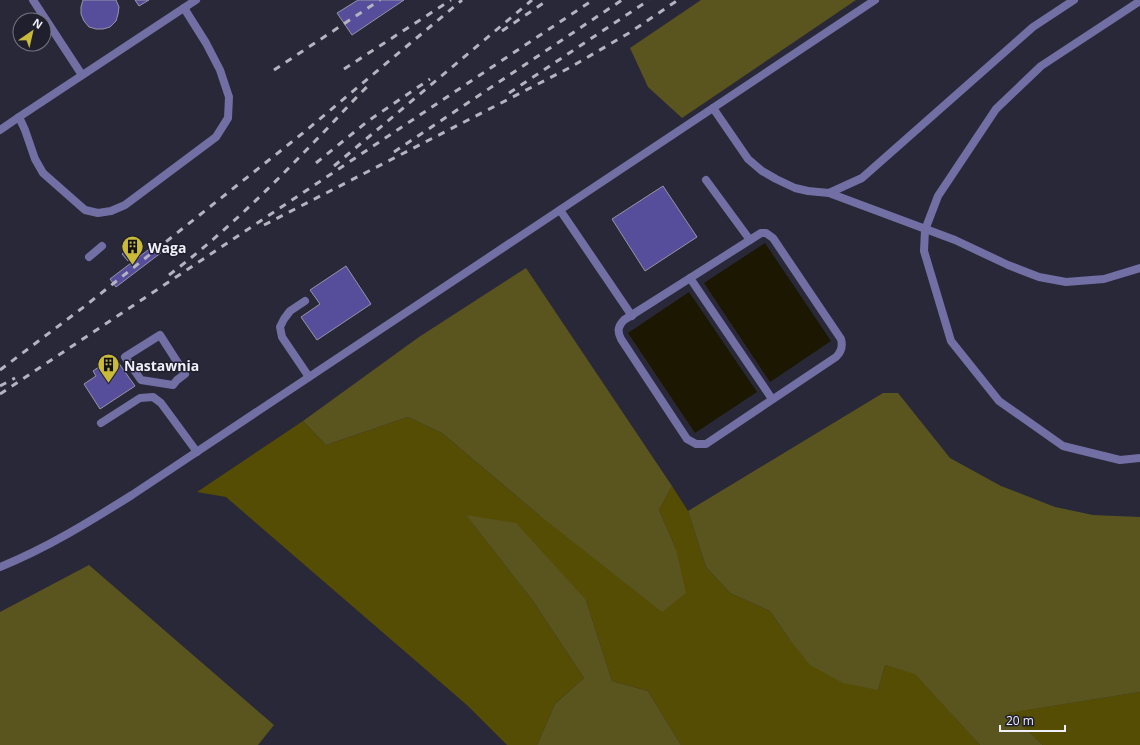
<svg xmlns="http://www.w3.org/2000/svg" width="1140" height="745" viewBox="0 0 1140 745" font-family="'Open Sans',sans-serif">
<style>
.green{fill:#554d04}
.forest{fill:#5a541f}
.water{fill:#1b1700}
.building{fill:#574e9b;stroke:#9595a9}
.lines{fill:none;stroke-linecap:round;stroke-linejoin:round}
.service{stroke:#726fa4;stroke-width:8}
.rail{stroke:#b4b4c1;stroke-width:3;stroke-dasharray:7 7;stroke-linecap:butt}
.labels{text-anchor:middle;dominant-baseline:central;stroke-width:3;stroke-linejoin:round;paint-order:stroke}
.poi-label{font-size:14px;font-weight:bold;fill:#f0f0fb;stroke:#1f1f2e;text-anchor:start}
</style>
<rect width="100%" height="100%" fill="#292838"/>
<g class="green">
<polygon points="408,417 442,433 539,515 676,549 659,510 672,486 688,511 706,567 730,593 770,611 790,640 878,690 885,665 915,673 980,745 681,745 648,691 612,681 586,600 467,516 533,601 584,678 555,704 537,745 507,745 468,706 226,497 197,492 303,421 326,445"/>
<polygon points="1140,692 1140,745 1043,745 1007,713"/>
</g>
<g class="forest">
<polygon points="701,0 856,0 682,118 648,87 630,48"/>
<polygon points="526,268 672,486 659,510 676,549 686,593 662,612 539,515 442,433 408,417 326,445 303,421 419,337"/>
<polygon points="883,393 898,393 950,458 1001,486 1055,507 1093,515 1140,517 1140,692 1008,713 1043,745 980,745 915,674 885,665 878,690 843,683 810,665 790,640 770,611 730,593 706,567 688,511"/>
<polygon points="466,515 516,523 586,600 612,681 648,691 681,745 537,745 555,704 584,678 533,601"/>
<polygon points="89,565 274,725 258,745 0,745 0,612"/>
</g>
<g class="water">
<polygon points="765,243 831,341 770,382 704,283"/>
<polygon points="689,292 757,392 695,433 628,333"/>
</g>
<g class="building">
<polygon points="83,0 116,0 119,7 118,14 116,21 110,27 103,29 96,29 89,27 84,21 81,14 81,7"/>
<polygon points="135,0 149,0 139,6"/>
<polygon points="358,0 404,0 352,35 337,13"/>
<polygon points="663,186 697,237 645,271 612,219"/>
<polygon points="156,244 162,252 116,287 110,279"/>
<polygon points="134,245 139,252 128,261 122,254"/>
<polygon points="346,266 371,304 317,340 301,317 320,304 310,290"/>
<polygon points="106,362 110,367 118,362 135,386 100,409 84,384 96,376 93,371"/>
</g>
<g class="lines">
<g class="service">
<polyline points="33,0 82,75"/>
<polyline points="1140,1 1041,66 996,109 938,196 925,230 924,251 951,341 999,401 1063,446 1120,460 1140,458"/>
<polyline points="713,108 748,159 762,171 776,179 795,188 808,191 829,193 862,178 1033,27 1074,0"/>
<polyline points="19,117 25,130 35,159 43,173 85,210 98,213 111,211 125,205 216,137 228,118 229,97 220,70 206,43 184,8"/>
<polyline points="0,130 19,117 196,0"/>
<polyline points="706,180 750,240"/>
<polyline points="829,193 955,240 1008,265 1039,277 1066,282 1104,279 1140,268"/>
<polyline points="560,210 632,316"/>
<path d="M761 233H766L773 238 841 339C843 346 841 352 836 357L706 444H696L687 439 621 339C617 331 618 326 624 320Z"/>
<polyline points="89,257 102,246"/>
<polyline points="690,278 772,399"/>
<polyline points="305,301 290,311 284,319 280,327 282,337 309,377"/>
<polygon points="160,335 185,374 177,380 173,385 141,380 125,357"/>
<polyline points="101,423 140,398 153,397 161,403 197,452"/>
<path d="M0 567C47 548 89 522 132 495L875 0"/>
</g>
<g class="rail">
<polyline points="502,31 548,0"/>
<polyline points="344,69 451,0"/>
<polyline points="274,70 380,0"/>
<polyline points="509,93 649,0"/>
<polyline points="394,152 622,0"/>
<polyline points="316,163 368,121 430,79"/>
<polyline points="334,166 532,0"/>
<polyline points="264,225 569,68 629,33 678,0"/>
<path d="M169 275C222 235 270 188 316 140 334 122 351 102 369 85"/>
<polyline points="0,370 85,306 303,133 462,0"/>
<polyline points="0,386 15,378"/>
<polyline points="0,394 593,0"/>
</g>
</g>
<defs>
<symbol id="building-pin" viewBox="-11 -11 22 30"><path d="M0 17L-7.5 6A9.5 9.5 0 1 1 7.5 6Z" fill="#c9ba3a" stroke="#1f1f2e"/><path d="M-4-6H4V6H1V3H-1V6H-4ZM-2.5-4.3h1.7v1.8h-1.7ZM.8-4.3h1.7v1.8H.8ZM-2.5-1h1.7V.8h-1.7ZM.8-1h1.7V.8H.8Z" fill="#111"/></symbol>
</defs>
<g fill-rule="evenodd">
<use href="#building-pin" x="120" y="234" width="25" height="34"/>
<use href="#building-pin" x="96" y="352" width="25" height="34"/>
</g>
<g class="labels">
<g class="poi-label">
<text x="148" y="247">Waga</text>
<text x="124" y="365">Nastawnia</text>
</g>
</g>
<g transform="translate(32 32) rotate(34)"><circle r="19" fill="#1f1f2e" stroke="#737380"/>
<path d="M0-3L7 15L0 10L-7 15Z" fill="#c9ba3a"/>
<text y="-6" font-size="11" font-weight="bold" text-anchor="middle" fill="#f0f0fb">N</text>
</g>
<path d="M1000 725v6h65v-6" fill="none" stroke="#f0f0fb" stroke-width="2"/>
<text x="1006" y="725" font-size="12" fill="#f0f0fb" stroke="#1f1f2e" stroke-width="3" paint-order="stroke">20 m</text>
</svg>
